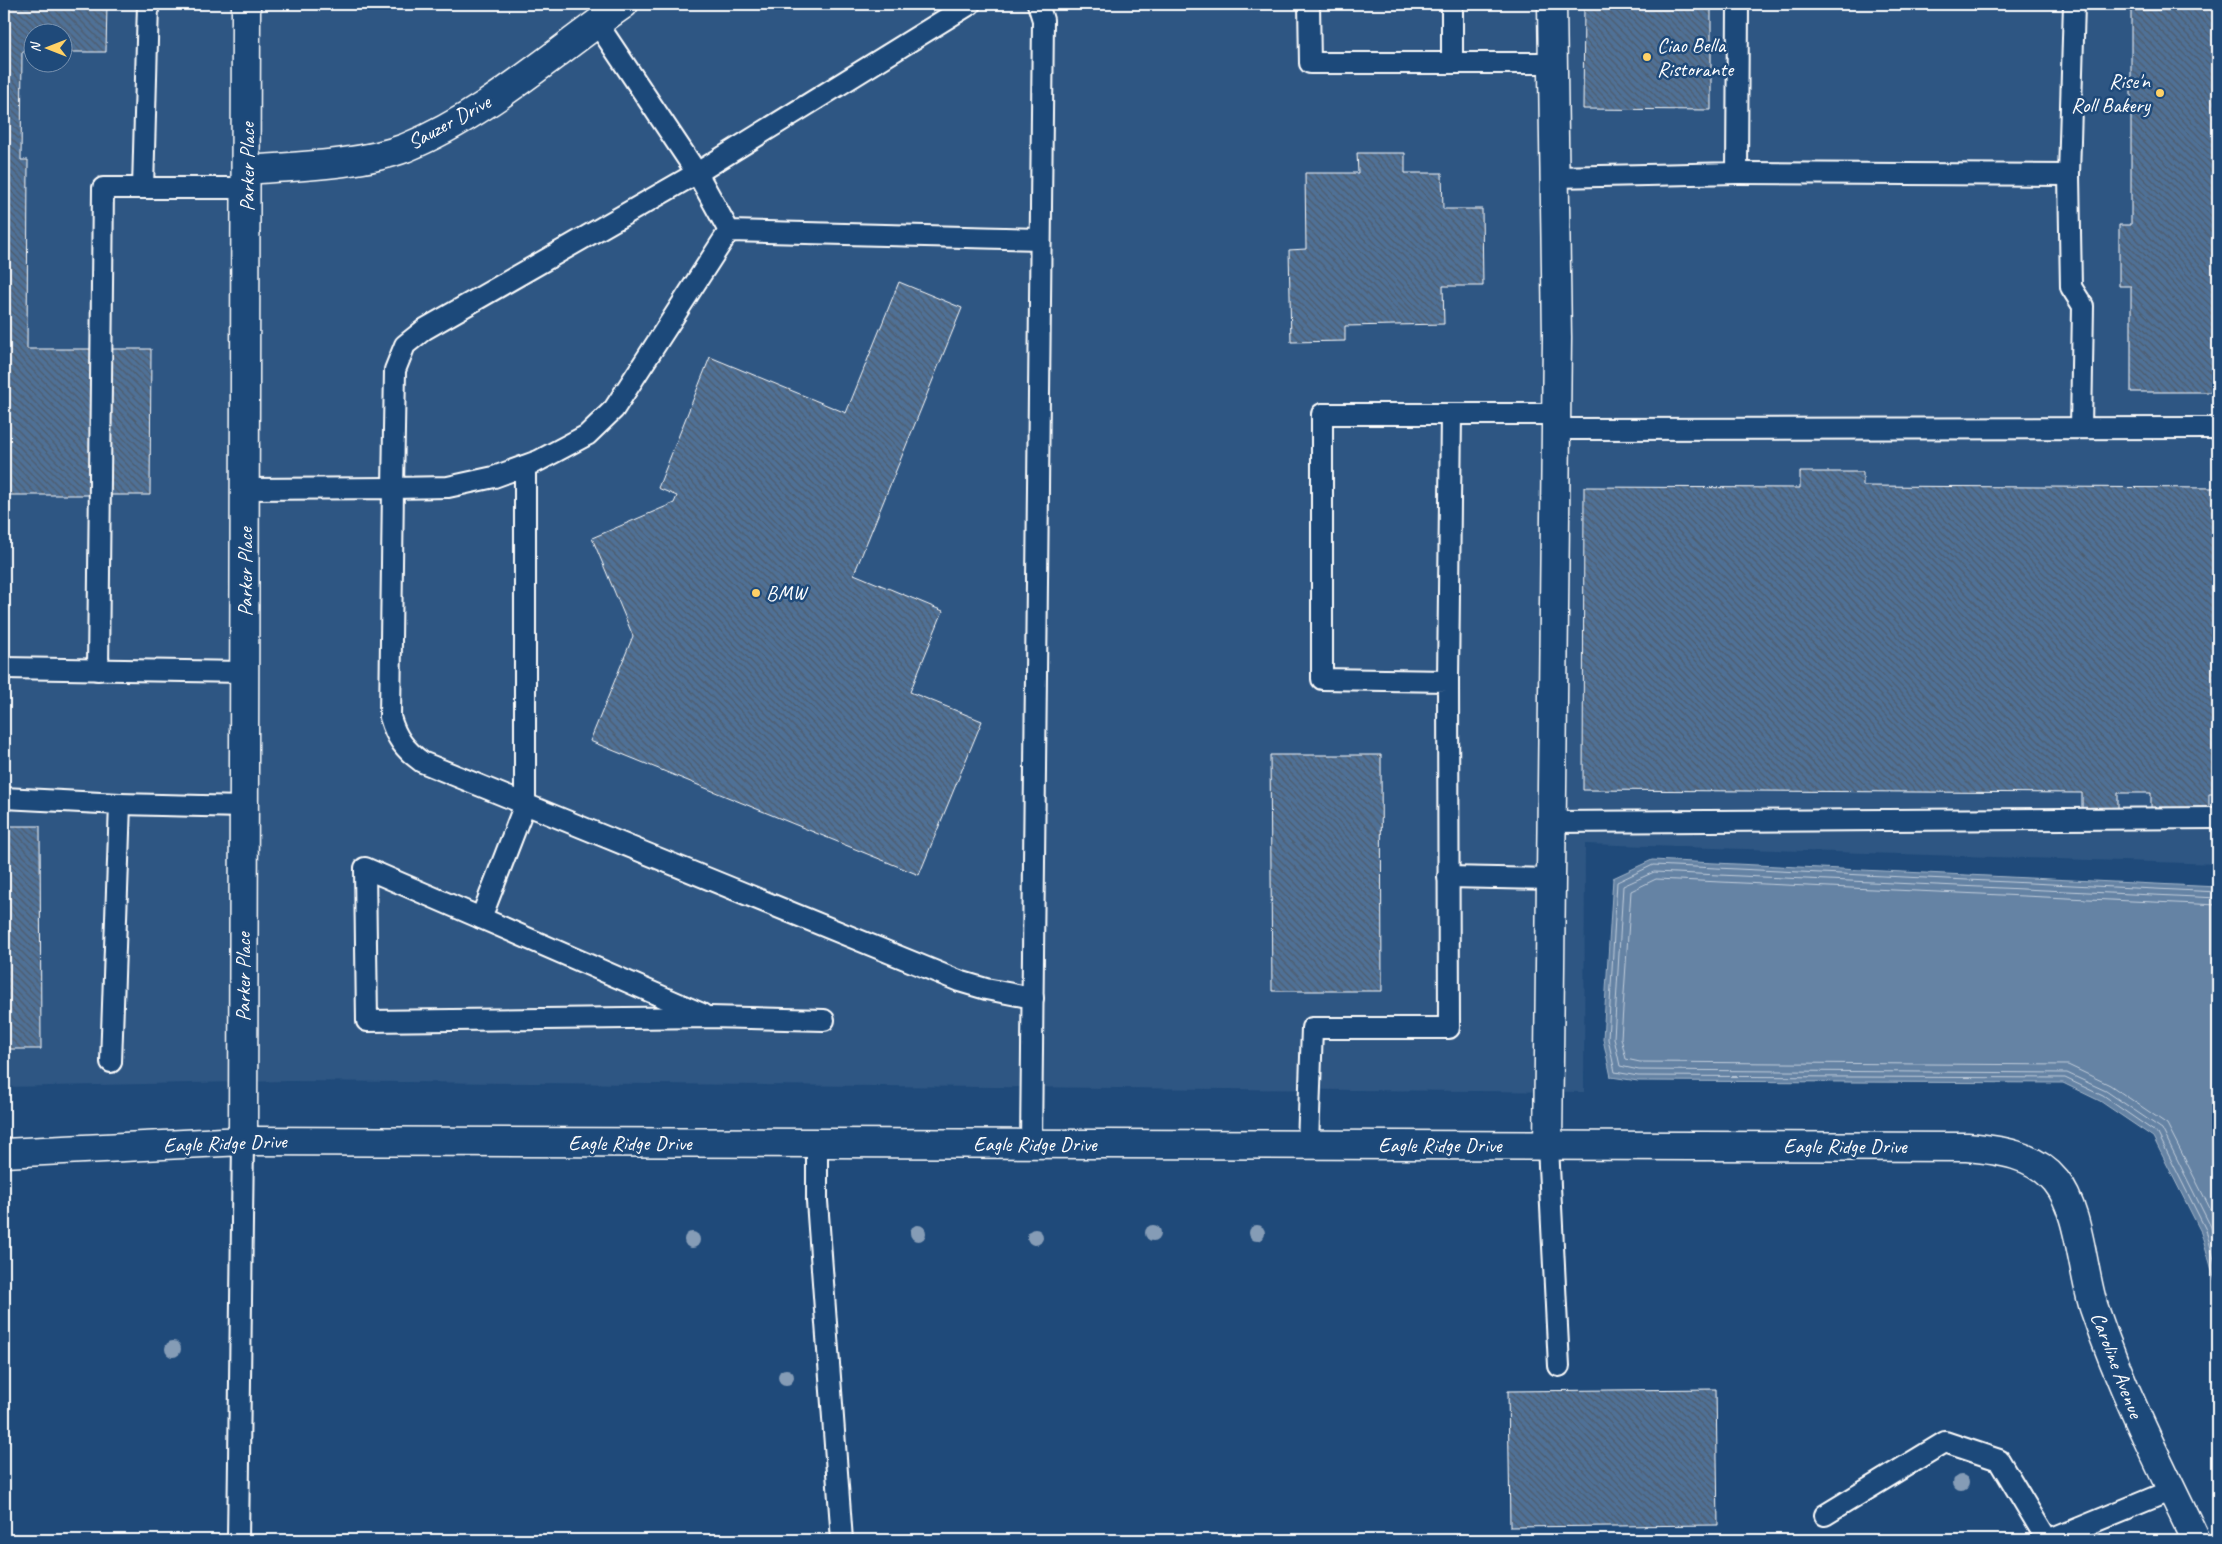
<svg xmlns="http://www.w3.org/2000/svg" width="2222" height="1544" viewBox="0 0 2222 1544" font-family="Caveat,sans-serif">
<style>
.built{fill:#2e5683;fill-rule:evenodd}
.water{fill:#6583a4;stroke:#a3b5c8}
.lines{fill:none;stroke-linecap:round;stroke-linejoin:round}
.shore{stroke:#c1cddb;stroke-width:1}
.building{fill:url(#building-back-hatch);stroke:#fff}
.service-casing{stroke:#fff;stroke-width:24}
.minor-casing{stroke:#fff;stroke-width:31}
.service{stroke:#1f4a7a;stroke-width:20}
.minor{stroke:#1f4a7a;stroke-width:28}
.tree{fill:#859cb6}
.poi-dot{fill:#ffd166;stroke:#1f4a7a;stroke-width:2}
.labels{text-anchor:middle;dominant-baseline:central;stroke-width:5;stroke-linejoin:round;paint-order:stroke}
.poi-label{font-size:21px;fill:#fff;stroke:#1f4a7a;text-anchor:start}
.street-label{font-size:21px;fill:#fff;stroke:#1f4a7a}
</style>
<defs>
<pattern id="building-back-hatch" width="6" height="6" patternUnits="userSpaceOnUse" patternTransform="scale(1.25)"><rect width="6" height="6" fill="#507197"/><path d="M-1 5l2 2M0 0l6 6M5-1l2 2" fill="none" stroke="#4e5b6a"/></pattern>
</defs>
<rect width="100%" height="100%" fill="#1f4a7a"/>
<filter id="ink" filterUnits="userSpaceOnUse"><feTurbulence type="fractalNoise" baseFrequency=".02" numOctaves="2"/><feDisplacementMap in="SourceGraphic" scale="10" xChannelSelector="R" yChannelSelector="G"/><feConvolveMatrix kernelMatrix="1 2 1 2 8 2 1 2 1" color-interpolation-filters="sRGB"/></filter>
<g filter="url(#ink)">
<path class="built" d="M4 4H2218V864L1585 844 1584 1092 289 1081 4 1087ZM32 32H62V62H32Z"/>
<polygon class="water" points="1652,860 2218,887 2218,1291 2201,1232 2153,1137 2100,1101 2063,1083 1638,1081 1611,1077 1603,1039 1613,878"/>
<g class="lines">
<g class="shore">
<polyline points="2218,892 1653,865 1617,882 1608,1039 1615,1072 1638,1076 2065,1078 2103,1096 2158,1134 2206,1230 2218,1274"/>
<polyline points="2218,898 1654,872 1623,886 1614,1038 1620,1066 1639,1070 2067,1073 2106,1091 2162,1129 2211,1227 2218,1251"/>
<polyline points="2218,905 1656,879 1631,891 1621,1038 1626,1059 1640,1062 2068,1065 2110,1085 2167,1124 2218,1224"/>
</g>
</g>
<g class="building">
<polygon points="4,4 107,4 106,52 62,52 62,32 32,32 32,52 22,52 21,160 28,160 27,349 151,349 150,495 4,495"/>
<polygon points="1584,4 1711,4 1711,110 1583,109"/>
<polygon points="2170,4 2218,4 2218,392 2131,392 2131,286 2119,286 2119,225 2131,225 2131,10 2170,10"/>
<polygon points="1357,153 1405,153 1405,173 1442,173 1443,209 1482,209 1483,286 1443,286 1444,324 1345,326 1345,341 1291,342 1289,250 1306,249 1305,173 1358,173"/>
<polygon points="899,282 962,308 854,574 943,611 910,692 982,721 919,875 590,741 633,636 592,538 674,503 677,496 658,488 710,357 846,413"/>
<polygon points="1800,472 1863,472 1863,486 2218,488 2218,794 2209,794 2209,815 2151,815 2151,793 2118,793 2118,818 2082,817 2082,793 1583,790 1584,487 1800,488"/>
<polygon points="1270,755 1381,755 1382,991 1272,991"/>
<polygon points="4,826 40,826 41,1049 4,1049"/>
<polygon points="1716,1389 1718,1525 1510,1527 1508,1391"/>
</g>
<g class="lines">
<defs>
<g id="service">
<polyline points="1309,4 1310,63 1553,63"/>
<polyline points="2074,4 2069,175 2071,287 2083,306 2081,428"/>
<polyline points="597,23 697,173 970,4"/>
<polyline points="1452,63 1452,4"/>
<polyline points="1737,173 2069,175"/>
<polyline points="1555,177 1737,173 1738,4"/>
<polyline points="143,188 148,4"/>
<polyline points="729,231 697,173 425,329 405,345 395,370 393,488 448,487 494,477 538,461 587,435 614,409 729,231 1040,239"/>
<polyline points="1556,429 2218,428"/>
<polyline points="525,466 525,804 481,918 365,868 367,1021 709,1017 824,1020"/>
<path d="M245 489 393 488 390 717C396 738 405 750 422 762L959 981 986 989 1033 998"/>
<polyline points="4,668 244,672"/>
<polyline points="98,670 103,188 247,188"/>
<polyline points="1448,681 1451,414"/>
<polyline points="4,798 120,804 111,1062"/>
<polyline points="120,804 243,807"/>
<polyline points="1551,822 2218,818"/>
<polyline points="1448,877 1551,879"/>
<polyline points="481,918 702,1014"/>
<polyline points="1031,1143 1043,20 1038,4"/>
<polyline points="817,1144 817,1201 842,1540"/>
<polyline points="1308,1145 1312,1028 1449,1028 1448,681 1322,679 1322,414 1556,414"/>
<polyline points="1548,1146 1559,1366"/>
<polyline points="1825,1515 1945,1442 1999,1460 2047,1540"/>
<polyline points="238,1540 243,1141"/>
<polyline points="2050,1540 2172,1490"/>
</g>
<g id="minor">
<path d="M247 170C295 166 360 165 405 148 486 115 553 53 624 4"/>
<polyline points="243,1141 246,4"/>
<polyline points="1548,1146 1557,338 1552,4"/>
<path d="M4 1153 243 1141 1967 1147C1999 1150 2034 1154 2056 1181 2080 1210 2082 1271 2094 1308 2121 1388 2159 1464 2196 1540"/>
</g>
</defs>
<use href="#service" class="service-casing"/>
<use href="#minor" class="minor-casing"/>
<use href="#service" class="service"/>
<use href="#minor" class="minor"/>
</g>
<g class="tree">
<circle cx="918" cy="1233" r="8"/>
<circle cx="1153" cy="1233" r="8"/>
<circle cx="1257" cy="1233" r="8"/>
<circle cx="1035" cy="1237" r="8"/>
<circle cx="692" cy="1240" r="8"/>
<circle cx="173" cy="1349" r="8"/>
<circle cx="786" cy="1377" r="8"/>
<circle cx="1961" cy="1483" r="8"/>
</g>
</g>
<g class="poi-dot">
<circle cx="1647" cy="57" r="5"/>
<circle cx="2160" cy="93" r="5"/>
<circle cx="756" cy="593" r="5"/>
</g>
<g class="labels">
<g class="poi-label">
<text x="1657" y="45">Ciao Bella<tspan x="1657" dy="24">Ristorante</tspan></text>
<text x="2150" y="81" text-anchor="end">Rise'n<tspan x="2150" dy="24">Roll Bakery</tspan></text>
<text x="766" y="593">BMW</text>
</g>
<g class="street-label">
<text transform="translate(449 122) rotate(-29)">Sauzer Drive</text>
<text transform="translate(247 167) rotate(-90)">Parker Place</text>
<text transform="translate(245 572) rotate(-90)">Parker Place</text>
<text transform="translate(243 977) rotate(-90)">Parker Place</text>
<text transform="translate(225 1143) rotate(-2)">Eagle Ridge Drive</text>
<text x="630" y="1143">Eagle Ridge Drive</text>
<text x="1035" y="1144">Eagle Ridge Drive</text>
<text x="1440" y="1145">Eagle Ridge Drive</text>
<text x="1845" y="1146">Eagle Ridge Drive</text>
<text transform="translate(2117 1365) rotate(69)">Caroline Avenue</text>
</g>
</g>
<rect width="2222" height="1544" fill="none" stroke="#1f4a7a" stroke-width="20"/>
<rect x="10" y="10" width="2202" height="1524" fill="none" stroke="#fff" stroke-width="2" filter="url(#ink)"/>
<g transform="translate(48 48) rotate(270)"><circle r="24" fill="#1f4a7a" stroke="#7992af"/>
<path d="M0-4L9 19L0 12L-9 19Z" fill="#ffd166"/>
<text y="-8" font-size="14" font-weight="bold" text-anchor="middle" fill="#ffffff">N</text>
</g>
</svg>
